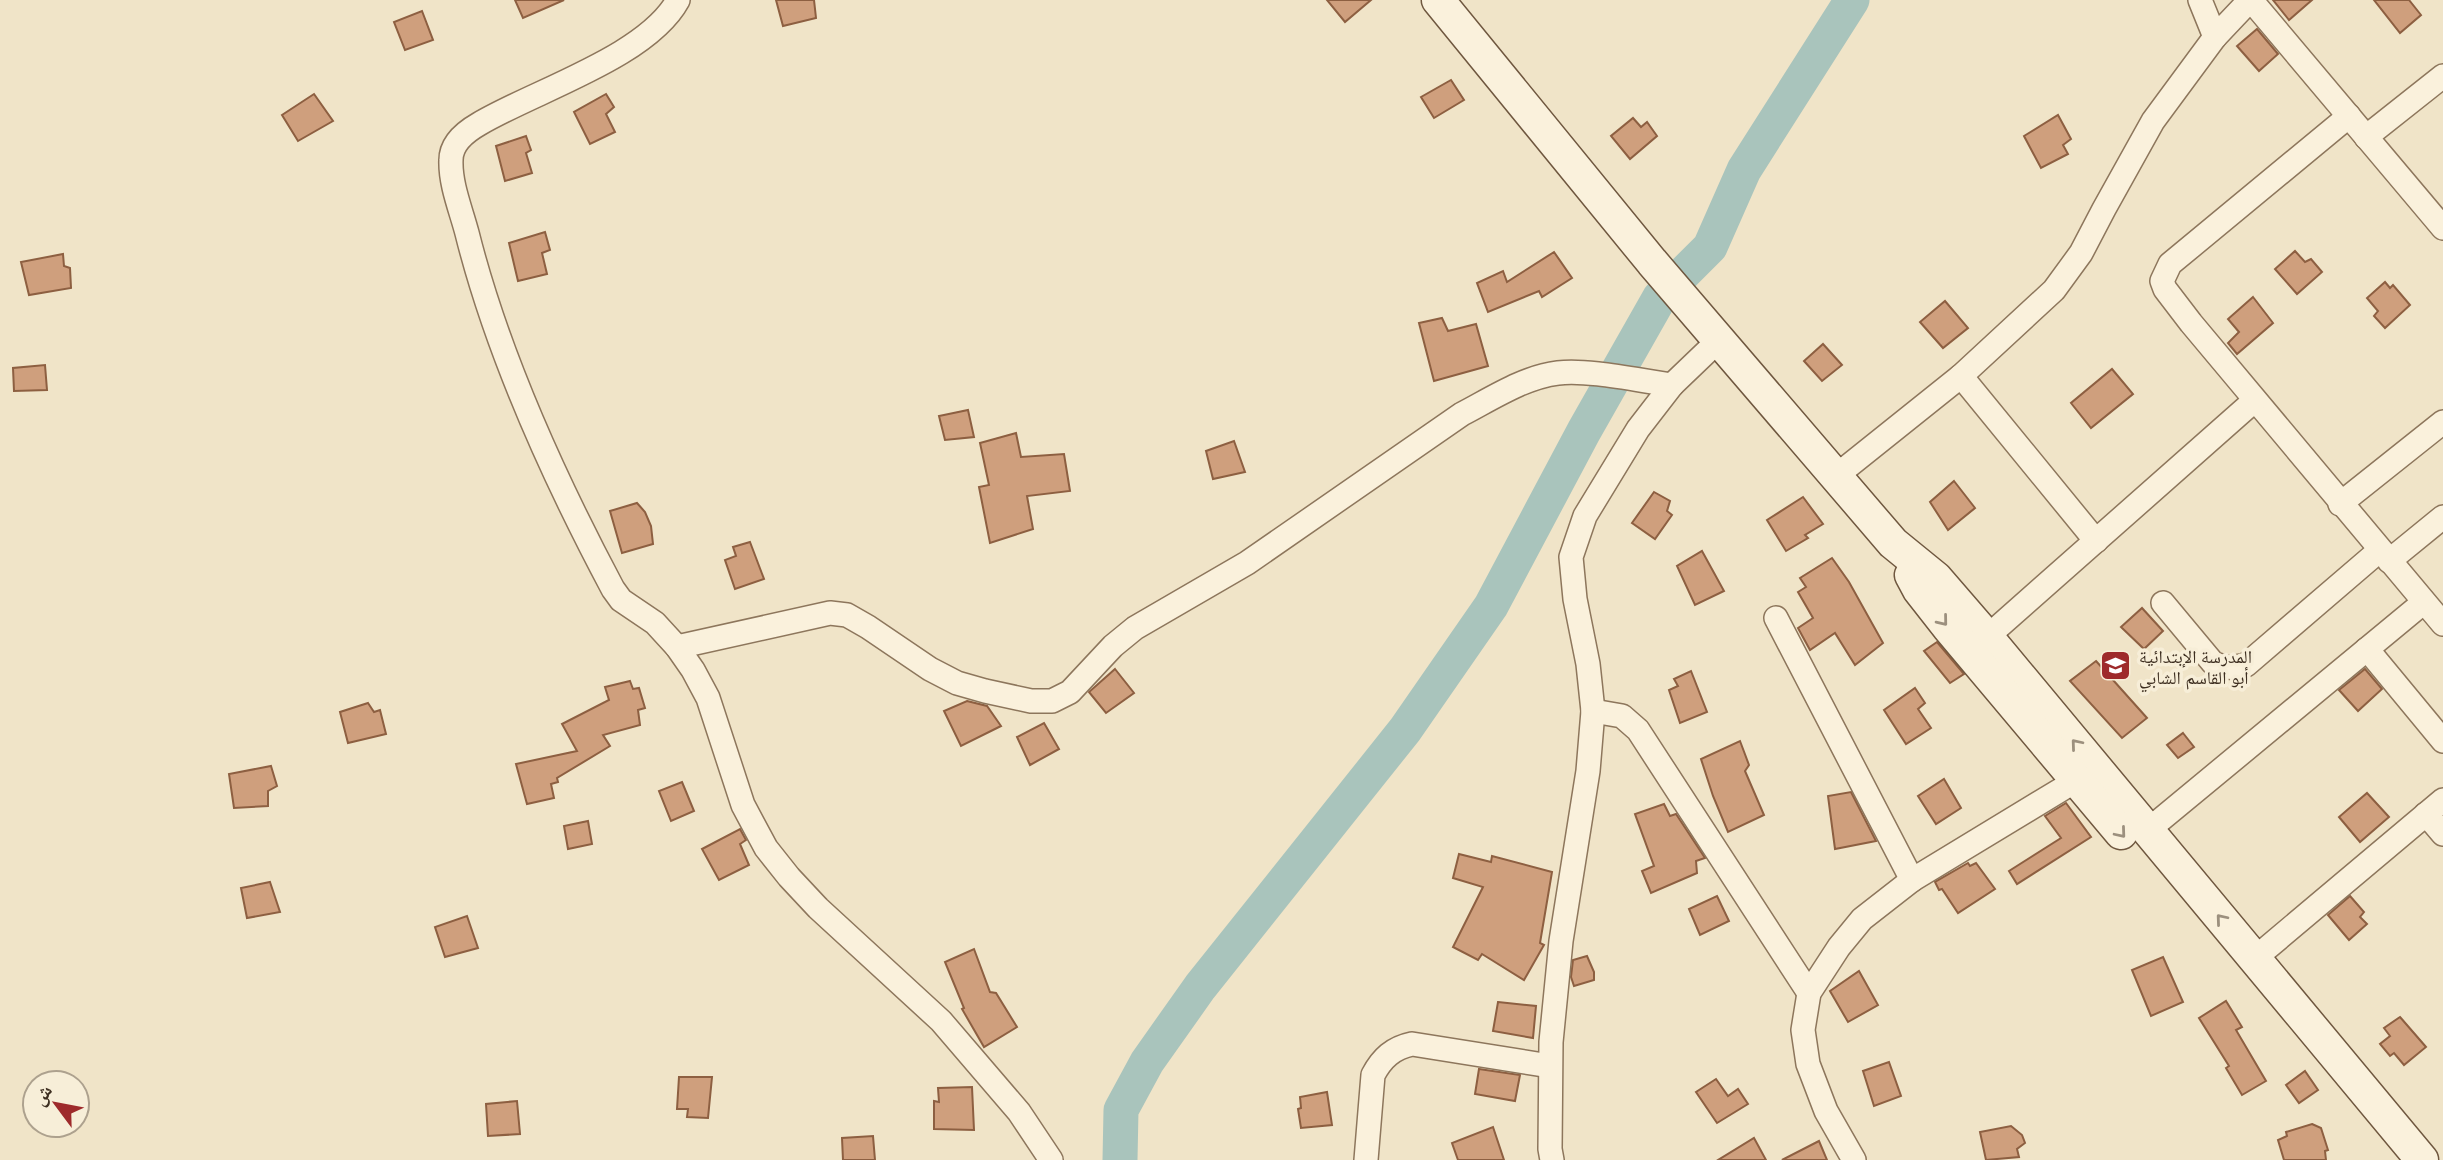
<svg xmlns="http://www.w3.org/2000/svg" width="2443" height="1160" viewBox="0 0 2443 1160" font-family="'Roboto Serif','Noto Naskh Arabic',serif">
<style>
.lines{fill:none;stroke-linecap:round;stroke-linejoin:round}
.river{stroke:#a9c4bc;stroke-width:35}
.building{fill:#cf9f7d;stroke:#8d5f41;stroke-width:2}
.minor-casing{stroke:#8d765c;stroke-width:26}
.secondary-casing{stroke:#6f573f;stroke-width:35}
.minor{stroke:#faf1dc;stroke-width:23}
.secondary{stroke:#faf1dc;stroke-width:32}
.oneway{stroke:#9c907e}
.labels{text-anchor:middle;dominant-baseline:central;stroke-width:7;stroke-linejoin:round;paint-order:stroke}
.poi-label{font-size:18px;fill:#3d2e20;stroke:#f7eed8;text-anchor:start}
</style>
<rect width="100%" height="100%" fill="#f0e4c8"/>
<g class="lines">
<polyline class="river" points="1120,1160 1121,1110 1147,1062 1200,987 1405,730 1491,606 1584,431 1660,297 1710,247 1744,170 1852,0"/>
</g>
<g class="building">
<polygon points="515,0 564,0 523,18"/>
<polygon points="776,0 814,0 816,18 783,26"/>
<polygon points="1327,0 1371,0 1345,22"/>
<polygon points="2273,0 2312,0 2289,20"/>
<polygon points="2374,0 2409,0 2421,15 2400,33"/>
<polygon points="422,11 433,40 405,50 394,22"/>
<polygon points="2257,29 2278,54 2259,71 2237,46"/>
<polygon points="1451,80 1464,100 1434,118 1421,97"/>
<polygon points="314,94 333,121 298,141 282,115"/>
<polygon points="606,94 614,107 606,114 615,132 590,144 574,112"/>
<polygon points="2058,115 2071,139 2063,145 2068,154 2041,168 2024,136"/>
<polygon points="1633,118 1641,127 1647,122 1657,136 1630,159 1611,136"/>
<polygon points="526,136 531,150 526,153 532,173 505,181 496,146"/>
<polygon points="545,232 550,250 542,253 547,274 518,281 509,243"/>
<polygon points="2295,251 2305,262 2311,259 2322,272 2297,294 2275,269"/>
<polygon points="1554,252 1572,278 1542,297 1539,291 1488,312 1477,283 1503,271 1507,282"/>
<polygon points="63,254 64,266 70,268 71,288 29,295 21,262"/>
<polygon points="2385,282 2390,288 2393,285 2410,305 2385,328 2374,316 2378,311 2367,298"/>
<polygon points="2253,297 2273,323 2237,354 2228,343 2239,332 2228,319"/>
<polygon points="1945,301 1968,328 1943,348 1920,322"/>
<polygon points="1442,318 1448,331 1476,324 1488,366 1434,381 1419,323"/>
<polygon points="1823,344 1842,365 1822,381 1804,361"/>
<polygon points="45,365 47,390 14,391 13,368"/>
<polygon points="2112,369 2133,394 2091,428 2071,403"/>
<polygon points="968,410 974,437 945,440 939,416"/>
<polygon points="1016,433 1021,457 1064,454 1070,491 1027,496 1033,529 990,543 979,487 989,485 980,443"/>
<polygon points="1234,441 1245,472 1213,479 1206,451"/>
<polygon points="1954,481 1975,508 1948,530 1930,502"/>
<polygon points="1654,492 1670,501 1667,511 1672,515 1655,539 1632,523"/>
<polygon points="1803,497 1823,524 1805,535 1808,538 1786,551 1767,520"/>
<polygon points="637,503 645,512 651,526 653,544 622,553 610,511"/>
<polygon points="750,542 764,579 735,589 725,560 736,556 733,547"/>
<polygon points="1702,551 1724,591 1695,605 1677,566"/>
<polygon points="1832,558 1849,582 1883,643 1855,665 1835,633 1810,650 1798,628 1813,618 1798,592 1806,587 1800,578"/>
<polygon points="2142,608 2163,631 2144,649 2121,627"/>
<polygon points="1937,642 1964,674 1950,683 1924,651"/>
<polygon points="2096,661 2147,718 2122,738 2070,681"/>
<polygon points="1115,669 1134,693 1106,713 1089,692"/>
<polygon points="2365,669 2382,689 2358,711 2339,690"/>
<polygon points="1691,671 1707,712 1680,723 1669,690 1678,686 1674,679"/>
<polygon points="630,681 633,689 639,688 645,708 638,710 640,725 603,735 610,746 557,778 558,782 551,784 554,798 527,804 516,764 577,751 562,724 609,700 605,687"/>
<polygon points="1915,688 1925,703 1918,709 1931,728 1906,744 1884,710"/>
<polygon points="967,701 987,706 1001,726 961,746 944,711"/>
<polygon points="368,703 374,712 380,710 386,734 348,743 340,712"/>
<polygon points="1044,723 1059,749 1030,765 1017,737"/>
<polygon points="2183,733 2194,747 2178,758 2167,745"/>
<polygon points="1740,741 1749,765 1745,771 1764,815 1728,832 1713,796 1701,759"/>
<polygon points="271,766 277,786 268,791 268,806 234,808 229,774"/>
<polygon points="1944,779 1961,808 1936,824 1918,796"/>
<polygon points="682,782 694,811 671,821 659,791"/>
<polygon points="1851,792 1876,841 1835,849 1828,796"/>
<polygon points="2367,793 2389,817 2360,842 2339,817"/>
<polygon points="2066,803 2091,837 2017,884 2009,871 2061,838 2045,816"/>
<polygon points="1664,804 1670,816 1676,814 1705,858 1696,861 1697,873 1651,893 1642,871 1654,866 1635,814"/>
<polygon points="588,821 592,844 568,849 564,826"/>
<polygon points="740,829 746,840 740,844 749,865 719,880 702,849"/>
<polygon points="1459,854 1491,862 1492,856 1552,872 1540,943 1544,945 1524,980 1482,954 1478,960 1453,947 1483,887 1453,878"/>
<polygon points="1968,863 1970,866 1976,863 1995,889 1958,913 1942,889 1939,890 1935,882"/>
<polygon points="270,882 280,912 247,918 241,888"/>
<polygon points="1717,896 1729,921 1700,935 1689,909"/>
<polygon points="2350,896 2364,912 2360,917 2367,924 2349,940 2328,915"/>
<polygon points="467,916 478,948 445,957 435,927"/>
<polygon points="974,949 990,992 996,993 1017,1027 984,1047 962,1009 964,1008 945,962"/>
<polygon points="1587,956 1594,972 1594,980 1574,986 1571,977 1573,960"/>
<polygon points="2163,957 2183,1002 2151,1016 2132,970"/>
<polygon points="1859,971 1878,1005 1848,1022 1830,991"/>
<polygon points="2226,1001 2242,1027 2236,1030 2266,1081 2242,1095 2226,1068 2229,1066 2199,1018"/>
<polygon points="1498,1002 1536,1006 1533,1038 1493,1031"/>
<polygon points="2400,1017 2426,1047 2404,1065 2394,1053 2390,1056 2380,1044 2390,1036 2384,1028"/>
<polygon points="1889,1062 1901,1096 1874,1106 1863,1071"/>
<polygon points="1479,1069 1520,1075 1515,1101 1475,1094"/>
<polygon points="2305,1071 2318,1090 2299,1103 2286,1085"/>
<polygon points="679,1077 712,1077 708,1118 687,1117 688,1109 677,1109"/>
<polygon points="1716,1079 1728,1096 1738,1089 1748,1104 1717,1123 1696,1092"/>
<polygon points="972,1087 974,1130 934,1129 934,1101 939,1102 938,1088"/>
<polygon points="1327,1092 1332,1125 1301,1128 1298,1109 1301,1108 1300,1097"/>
<polygon points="517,1101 520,1134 488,1136 486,1104"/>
<polygon points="2312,1124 2321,1128 2328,1150 2325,1151 2326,1160 2284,1160 2278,1140 2287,1136 2286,1132"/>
<polygon points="2011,1126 2022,1135 2025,1143 2017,1149 2019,1157 1986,1160 1980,1132"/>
<polygon points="1493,1127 1504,1160 1458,1160 1452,1143"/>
<polygon points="873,1136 875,1160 843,1160 842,1138"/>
<polygon points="1754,1138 1766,1160 1718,1160"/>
<polygon points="1819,1141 1827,1160 1782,1160"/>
</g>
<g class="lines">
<defs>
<g id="minor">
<path d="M678 0C647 57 534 91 479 124 465 132 451 144 451 160 450 184 461 210 467 233 497 353 555 480 613 589L621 600 655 623 677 647 693 670 708 698 743 805 766 848 789 877 818 908 941 1021 1019 1112 1051 1160"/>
<polyline points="2200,0 2215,37"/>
<polyline points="2251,0 2443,228"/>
<polyline points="2349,116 2170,264 2162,281 2165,289 2191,323 2443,624"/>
<polyline points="2366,137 2443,76"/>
<polyline points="1961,376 2096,541"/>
<polyline points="1836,476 1961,376 2054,290 2081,253 2104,209 2153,121 2215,37 2250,0"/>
<polyline points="2340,504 2443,422"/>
<polyline points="2389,561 2443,517"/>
<path d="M2163 603 2213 663C2226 669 2233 668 2246 665L2380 550"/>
<polyline points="1776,618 1912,880"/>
<polyline points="1987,637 2255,400"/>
<path d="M677 647 830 613 847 615 868 627 930 669 957 683 985 691 1031 701H1052L1070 692 1113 646 1135 628 1247 563 1462 414C1491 399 1524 377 1558 373 1587 369 1641 381 1672 385"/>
<polyline points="2367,649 2443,741"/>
<polyline points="1593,711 1622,716 1638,730 1809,993"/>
<polyline points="2426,814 2443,834"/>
<polyline points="2147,831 2424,602"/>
<polyline points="2254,959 2443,800"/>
<path d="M1366 1160 1373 1075C1382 1058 1393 1048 1412 1044L1550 1066"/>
<polyline points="1552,1160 1550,1149 1551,1042 1561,941 1588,771 1593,711 1588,664 1575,599 1571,557 1585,516 1638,429 1672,385 1719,340"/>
<polyline points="1854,1160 1826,1111 1808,1064 1803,1030 1809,993 1839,947 1862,919 1912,880 2077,780"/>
</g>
<g id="secondary">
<polyline points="1438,0 1652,262 1893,543 1936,578 1987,637 2422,1160"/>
<polyline points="1911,575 1919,590 1948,627 2121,833"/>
</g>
</defs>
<use href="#minor" class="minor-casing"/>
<use href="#secondary" class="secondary-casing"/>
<use href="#minor" class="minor"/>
<use href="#secondary" class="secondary"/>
</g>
<defs><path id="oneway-chevron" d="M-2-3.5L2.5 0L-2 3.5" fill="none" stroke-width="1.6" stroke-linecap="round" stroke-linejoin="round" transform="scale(1.75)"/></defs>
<g class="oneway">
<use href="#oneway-chevron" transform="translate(1943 621) rotate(51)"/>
<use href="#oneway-chevron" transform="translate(2076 744) rotate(-130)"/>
<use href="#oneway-chevron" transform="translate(2121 833) rotate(50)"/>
<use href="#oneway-chevron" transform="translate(2221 919) rotate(-130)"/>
</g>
<defs>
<symbol id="school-square" viewBox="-11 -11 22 22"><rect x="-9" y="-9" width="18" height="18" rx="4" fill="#9e2a2b" stroke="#f7eed8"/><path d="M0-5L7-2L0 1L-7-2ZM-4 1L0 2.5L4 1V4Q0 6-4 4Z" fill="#fff"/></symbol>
</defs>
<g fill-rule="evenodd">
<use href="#school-square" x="2098" y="648" width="35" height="35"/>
</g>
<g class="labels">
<g class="poi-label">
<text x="2139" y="656">المدرسة الإبتدائية<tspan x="2139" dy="21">أبو القاسم الشابي</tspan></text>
</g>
</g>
<g transform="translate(56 1104) rotate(302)"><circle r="33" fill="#f7eed8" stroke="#ada18e" stroke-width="2"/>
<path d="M0-5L12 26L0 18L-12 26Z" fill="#9e2a2b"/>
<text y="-10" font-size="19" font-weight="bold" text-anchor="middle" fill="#3d2e20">ش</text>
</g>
</svg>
